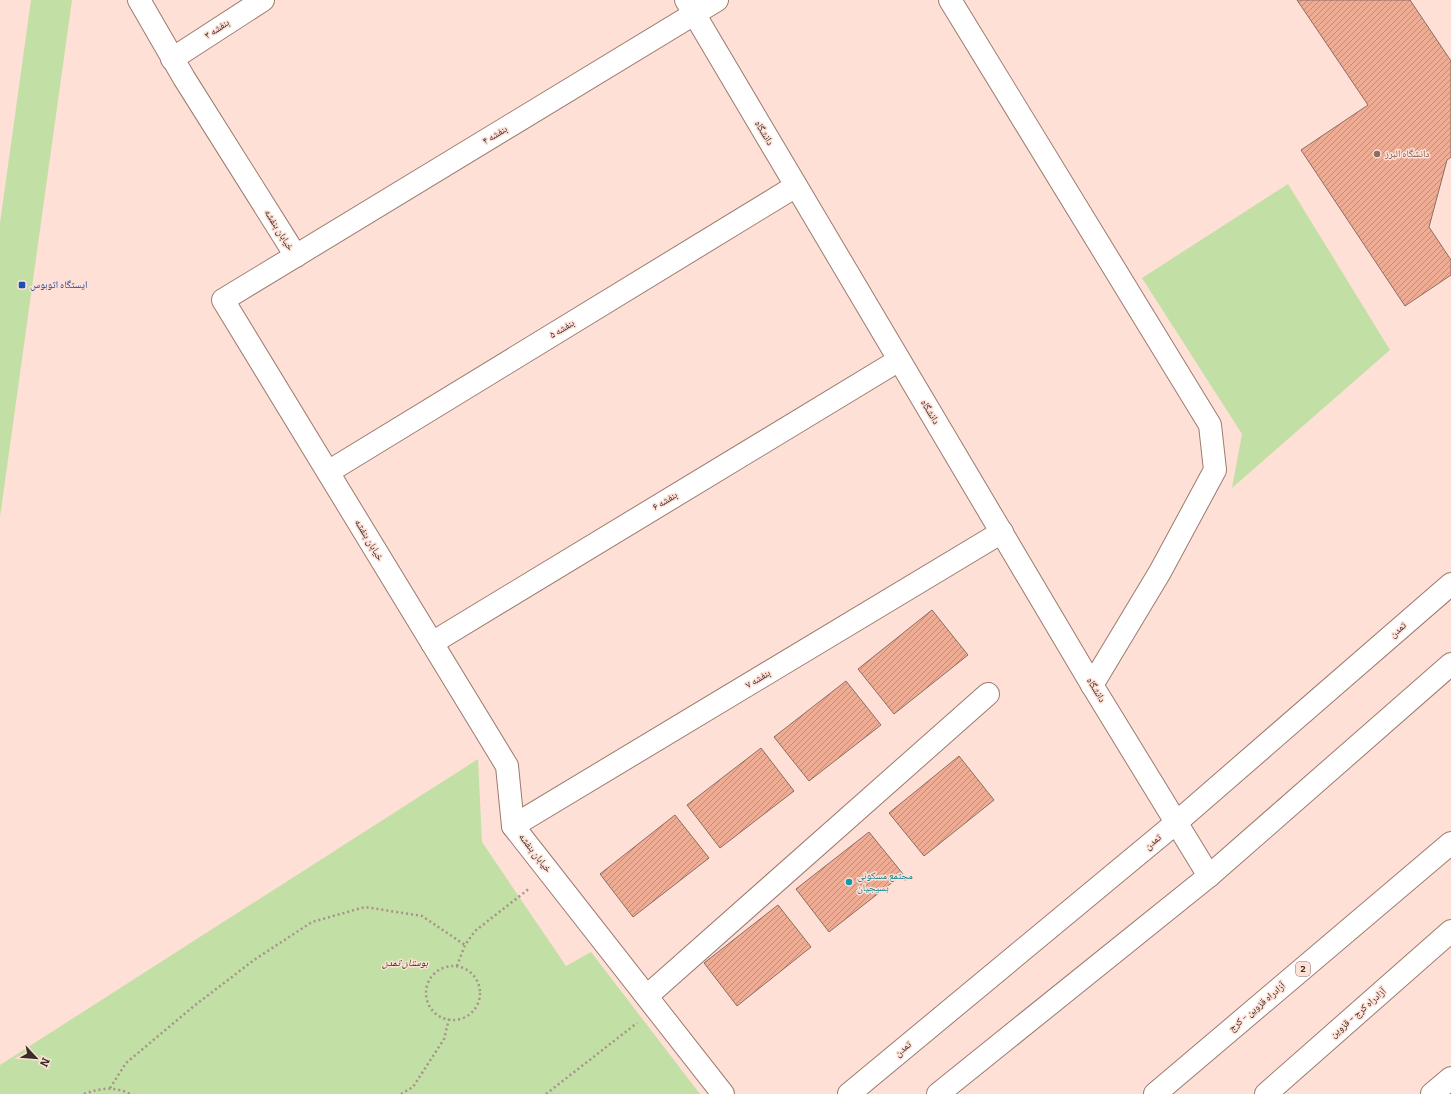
<svg xmlns="http://www.w3.org/2000/svg" width="1451" height="1094" viewBox="0 0 1451 1094" font-family="Bitter,'Noto Naskh Arabic',serif">
<style>
.green{fill:#c2dfa6}
.building{fill:url(#building-hatch);stroke:#8d6d62}
.lines{fill:none;stroke-linecap:round;stroke-linejoin:round}
.minor-casing{stroke:#9c7b6f;stroke-width:24}
.highway-casing{stroke:#9c7b6f;stroke-width:24}
.path{stroke:#a89189;stroke-width:2.5;stroke-dasharray:2 3;stroke-linecap:butt}
.minor{stroke:#fff;stroke-width:22}
.highway{stroke:#fff;stroke-width:22}
.education-dot{fill:#8d6e63;stroke:#fee0d6;stroke-width:1.5}
.transit-dot{fill:#1a4fb4;stroke:#fee0d6;stroke-width:1.5}
.culture-dot{fill:#0f9aa8;stroke:#fee0d6;stroke-width:1.5}
.labels{text-anchor:middle;dominant-baseline:central;stroke-width:3;stroke-linejoin:round;paint-order:stroke}
.shield{fill:#fee0d6;stroke:#75625c;stroke-width:1}
.shield-label{font-size:9px;font-weight:bold;fill:#3a2c27}
.street-label{font-size:10px;fill:#3a2c27;stroke:#fee0d6}
.education-label{font-size:10px;fill:#785e54;stroke:#fee0d6;text-anchor:start}
.transit-label{font-size:10px;fill:#164399;stroke:#fee0d6;text-anchor:start}
.culture-label{font-size:10px;fill:#0d838f;stroke:#fee0d6;text-anchor:start}
.park-label{font-size:10px;font-style:italic;fill:#213307;stroke:#fee0d6}
</style>
<defs>
<pattern id="building-hatch" width="6" height="6" patternUnits="userSpaceOnUse"><rect width="6" height="6" fill="#efac94"/><path d="M-1 1l2-2M0 6l6-6M5 7l2-2" fill="none" stroke="#c38c79"/></pattern>
</defs>
<rect width="100%" height="100%" fill="#fee0d6"/>
<g class="green">
<polygon points="31,0 72,0 0,517 0,223"/>
<polygon points="1288,184 1390,350 1232,488 1242,434 1142,278"/>
<polygon points="478,759 482,842 566,966 591,952 700,1094 0,1094 0,1065"/>
</g>
<g class="building">
<polygon points="1297,0 1410,0 1451,61 1451,157 1447,160 1429,227 1451,260 1451,275 1405,306 1301,150 1368,105"/>
<polygon points="932,610 968,655 894,714 858,669"/>
<polygon points="846,681 881,725 809,781 774,737"/>
<polygon points="761,748 794,791 720,848 687,805"/>
<polygon points="959,756 994,800 924,856 889,813"/>
<polygon points="675,815 709,858 633,917 600,874"/>
<polygon points="869,832 903,874 829,932 796,889"/>
<polygon points="778,905 811,947 737,1006 704,963"/>
</g>
<g class="lines">
<defs>
<g id="minor">
<polyline points="139,0 184,78 296,256"/>
<polyline points="686,0 1092,685 1209,876"/>
<polyline points="717,0 223,300 507,766 513,826 723,1094"/>
<polyline points="950,0 1210,425 1215,470 1160,572 1092,685"/>
<polyline points="172,59 263,0"/>
<polyline points="328,472 796,186"/>
<polyline points="432,643 899,360"/>
<polyline points="513,826 1002,532"/>
<polyline points="647,996 988,694"/>
<polyline points="849,1094 1177,822 1451,584"/>
<polyline points="938,1094 1209,876 1451,664"/>
<polyline points="1432,1094 1451,1078"/>
</g>
<g id="highway">
<polyline points="1155,1094 1451,843"/>
<polyline points="1266,1094 1451,931"/>
</g>
</defs>
<use href="#minor" class="minor-casing"/>
<use href="#highway" class="highway-casing"/>
<g class="path">
<polyline points="457,966 465,945 475,931 530,888"/>
<circle cx="453" cy="993" r="27"/>
<polyline points="110,1088 126,1063 194,1006 254,960 312,922 365,907 422,916 465,945"/>
<path d="M84 1094C100 1088 115 1086 130 1094"/>
<polyline points="401,1094 413,1087 444,1039 449,1019"/>
<polyline points="546,1094 637,1023"/>
</g>
<use href="#minor" class="minor"/>
<use href="#highway" class="highway"/>
</g>
<circle class="education-dot" cx="1377" cy="154" r="4"/>
<rect class="transit-dot" x="18" y="281" width="8" height="8" rx="2"/>
<circle class="culture-dot" cx="849" cy="882" r="4"/>
<g class="labels">
<rect class="shield" x="1296" y="962" width="14" height="14" rx="3"/>
<g class="shield-label">
<text x="1303" y="969">2</text>
</g>
<g class="street-label">
<text transform="translate(217 29) rotate(-33)">بنفشه ۳</text>
<text transform="translate(764 133) rotate(59)">دانشگاه</text>
<text transform="translate(495 135) rotate(-31)">بنفشه ۴</text>
<text transform="translate(279 230) rotate(58)">خیابان بنفشه</text>
<text transform="translate(562 329) rotate(-31)">بنفشه ۵</text>
<text transform="translate(930 412) rotate(59)">دانشگاه</text>
<text transform="translate(665 501) rotate(-31)">بنفشه ۶</text>
<text transform="translate(369 540) rotate(59)">خیابان بنفشه</text>
<text transform="translate(1398 630) rotate(-41)">تمدن</text>
<text transform="translate(758 679) rotate(-31)">بنفشه ۷</text>
<text transform="translate(1096 690) rotate(59)">دانشگاه</text>
<text transform="translate(1153 842) rotate(-40)">تمدن</text>
<text transform="translate(535 853) rotate(52)">خیابان بنفشه</text>
<text transform="translate(1257 1007) rotate(-40)">آزادراه قزوین - کرج</text>
<text transform="translate(1358 1013) rotate(-41)">آزادراه کرج - قزوین</text>
<text transform="translate(903 1049) rotate(-40)">تمدن</text>
</g>
<g class="education-label">
<text x="1385" y="154">دانشگاه البرز</text>
</g>
<g class="transit-label">
<text x="30" y="285">ایستگاه اتوبوس</text>
</g>
<g class="culture-label">
<text x="857" y="876">مجتمع مسکونی<tspan x="857" dy="12">بسیجیان</tspan></text>
</g>
<g class="park-label">
<text x="405" y="963">بوستان تمدن</text>
</g>
</g>
<g transform="translate(36 1058) rotate(116)" stroke="#fee0d6" stroke-width="3" paint-order="stroke">
<path d="M0-3L7 15L0 10L-7 15Z" fill="#3a2c27"/>
<text y="-6" font-size="11" font-weight="bold" text-anchor="middle" fill="#3a2c27">N</text>
</g>
</svg>
